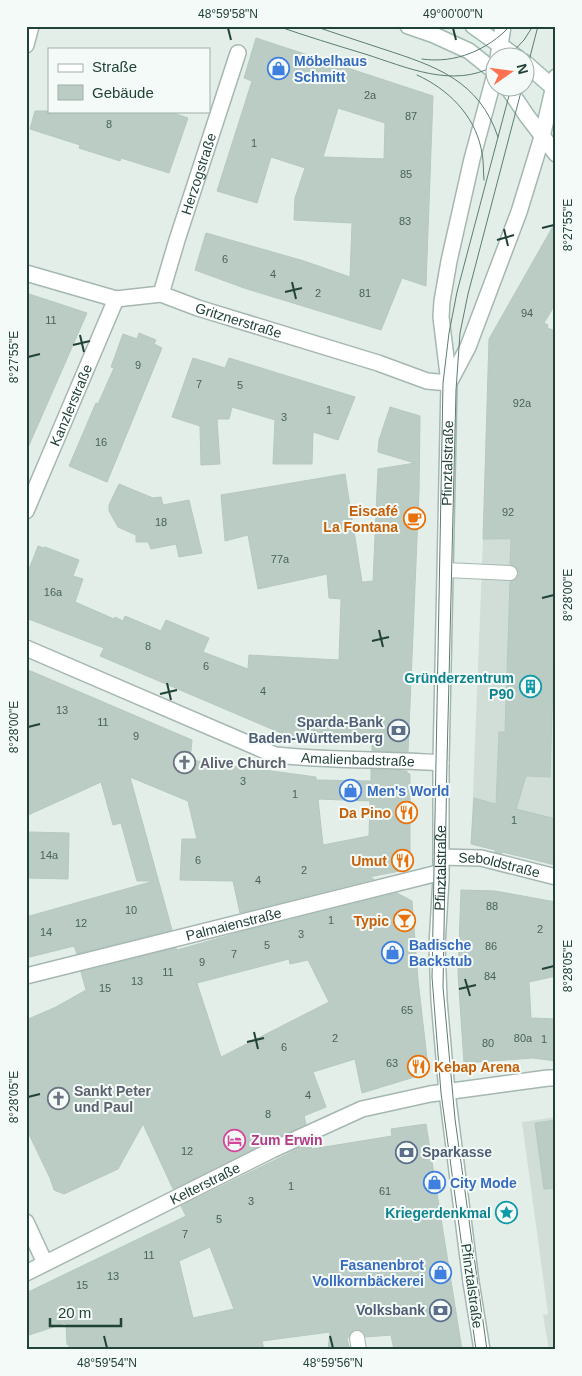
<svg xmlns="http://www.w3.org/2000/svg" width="582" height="1376" viewBox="0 0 582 1376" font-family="Helvetica,sans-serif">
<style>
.built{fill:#d1ded8}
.building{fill:#bbccc4;stroke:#b5c9bf;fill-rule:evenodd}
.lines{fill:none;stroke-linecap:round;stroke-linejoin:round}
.service-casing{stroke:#a5b7b0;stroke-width:16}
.pedestrian-casing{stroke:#a5b7b0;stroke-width:18}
.minor-casing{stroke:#a5b7b0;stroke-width:18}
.secondary-casing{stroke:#a0bbb0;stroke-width:18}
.service{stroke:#fff;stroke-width:14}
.pedestrian{stroke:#fff;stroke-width:15}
.minor{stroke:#fff;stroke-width:15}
.secondary{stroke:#fff;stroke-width:15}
.tram{stroke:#5b7d72;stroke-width:1}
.ticks{fill:none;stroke:#214237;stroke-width:2}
.labels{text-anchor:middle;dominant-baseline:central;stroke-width:4;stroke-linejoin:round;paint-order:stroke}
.number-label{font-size:11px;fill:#48645a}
.shop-label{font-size:14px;font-weight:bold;fill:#366cbe;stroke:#f4faf7;text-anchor:start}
.street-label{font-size:14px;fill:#214237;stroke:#f4faf7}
.food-label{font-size:14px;font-weight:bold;fill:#c56008;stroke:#f4faf7;text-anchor:end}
.culture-label{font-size:14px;font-weight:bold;fill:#0d838f;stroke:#f4faf7;text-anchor:end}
.service-label{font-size:14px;font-weight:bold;fill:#4e5e75;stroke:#f4faf7;text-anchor:end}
.worship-label{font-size:14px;font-weight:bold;fill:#5b616d;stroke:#f4faf7;text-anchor:start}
.hotel-label{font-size:14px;font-weight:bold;fill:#b23c85;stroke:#f4faf7;text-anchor:start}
.neatline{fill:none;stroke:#214237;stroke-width:2}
.ticks-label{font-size:12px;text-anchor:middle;fill:#214237}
</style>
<rect width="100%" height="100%" fill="#e3eee9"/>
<g class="built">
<polygon points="556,511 556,866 471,844 483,539 545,541"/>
<polygon points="556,1117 556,1350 549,1350 543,1315 548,1314 522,1122"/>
</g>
<g class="building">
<path d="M256 38 433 96 426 286 402 278 381 330 244 288 195 270 206 233 304 261 350 277 352 223 294 220 295 198 305 168 271 157 257 203 217 191 252 81 244 78ZM338 108 385 123 384 159 323 157Z"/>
<polygon points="35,111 167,111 188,118 169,173 121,158 120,161 79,148 80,145 30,129"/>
<polygon points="556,221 556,303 544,323 548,325 547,328 556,331 556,588 550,777 526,776 516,809 556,819 556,865 502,852 502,854 495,852 495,850 471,844 474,798 496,804 499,732 505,732 510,582 517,578 519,573 515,566 510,564 511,539 483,539 489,339"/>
<polygon points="26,293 87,313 26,452"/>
<polygon points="139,333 156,340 154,344 162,348 107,482 69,466 96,403 98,404 114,368 111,367 123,334 137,339"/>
<polygon points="193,358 225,368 229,358 355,397 338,440 313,432 312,464 273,464 275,420 232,407 229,419 217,419 220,464 201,465 200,426 172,417"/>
<polygon points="390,407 420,416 419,492 408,752 372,751 372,744 300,741 100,656 104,648 26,618 26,577 38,546 44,548 45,547 79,560 73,576 83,579 75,602 114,619 115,617 123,621 125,616 161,631 166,620 209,638 203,652 248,669 249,655 339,660 341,599 329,598 327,574 258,589 248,535 225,541 221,495 345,474 362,582 373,581 378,469 415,463 378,452 379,440"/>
<polygon points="119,484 153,498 161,497 163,505 189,500 202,553 179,557 176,544 151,549 148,542 136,542 136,535 118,527 109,511 109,505"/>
<path d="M26 669 192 740 190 760 316 777V780L371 781V769L407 771V773L410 774V869L369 877 374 879 240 913 233 881 180 880 182 839H197L188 801 130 777 172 930 77 954 74 946 26 958V917L154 881H137L121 823 113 825 101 782 26 816ZM318 799 370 801 369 836 323 845Z"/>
<polygon points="29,832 69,833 68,879 29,878"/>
<polygon points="461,890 495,891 556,902 556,976 529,982 531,1018 556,1019 556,1061 533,1058 464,1063 458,974"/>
<path d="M397 893 412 901 418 980 428 1067 424 1074 362 1093 355 1059 313 1072 326 1107 304 1116 306 1124 173 1189 143 1124 118 1169 64 1194 54 1190 50 1178 26 1128V1020L56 1007 86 990 81 972 176 948 177 950 241 932ZM289 959 290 964 308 960 329 1002 221 1057 197 983Z"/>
<polygon points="556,1120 556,1188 544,1189 535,1123"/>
<path d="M426 1124 462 1350H394L391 1335 366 1337 363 1332 356 1329 351 1332 347 1339 350 1350H328L330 1332 262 1341 264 1350H69V1344L67 1345 66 1323 26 1336V1293L186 1216 181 1206 310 1143 312 1149 392 1136 391 1129ZM210 1247 234 1309 193 1318 179 1261Z"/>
</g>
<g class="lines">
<defs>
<g id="service">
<polyline points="446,570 510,573"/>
<polyline points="357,1338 359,1350"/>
</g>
<polyline id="pedestrian" points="471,1282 482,1350"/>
<g id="minor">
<polyline points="26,45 31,26"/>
<path id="s1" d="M26 273 116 299 161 294 198 308 378 363 427 381 449 383"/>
<path id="s2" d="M161 294 177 240 238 53"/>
<polyline points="449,383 468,347 519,212 542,137"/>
<path id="s3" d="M26 511 116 299"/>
<path id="s4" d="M26 648 275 755C330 761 386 759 441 763"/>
<path id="s5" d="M441 857 481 858 556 877"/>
<path id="s6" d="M26 976 434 874H441"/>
<polyline points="26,1222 45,1263"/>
<path id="s7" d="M26 1273 272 1150 362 1109 430 1094 548 1078H556"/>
<path id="s8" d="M471 1282 447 1092 439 1000 437 945 441 879V763L449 383 441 317 442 301 449 261 472 159 494 78"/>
</g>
<g id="secondary">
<polyline points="408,26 434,35 469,51 494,71"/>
<polyline points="473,26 518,58"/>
<polyline points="498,58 503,26"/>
<polyline points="524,62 556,90"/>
<polyline points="508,88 527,116 556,154"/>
<polyline points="542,137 556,77"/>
</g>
</defs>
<use href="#service" class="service-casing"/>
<use href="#pedestrian" class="pedestrian-casing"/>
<use href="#minor" class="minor-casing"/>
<use href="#secondary" class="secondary-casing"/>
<use href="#service" class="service"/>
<use href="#pedestrian" class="pedestrian"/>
<use href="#minor" class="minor"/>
<use href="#secondary" class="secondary"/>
<g class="tram">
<path d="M277 26C306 36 335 45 365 54 406 67 453 89 494 66"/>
<path d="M314 26C337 34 359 41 383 49 435 66 479 80 498 137"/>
<polyline points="507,58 524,40 533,26"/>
<path d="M422 59C455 64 488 50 510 26"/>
<path d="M417 75C448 89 474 115 481 148 484 159 483 169 484 180"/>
<polyline points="524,80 538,26"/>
<polyline points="476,1350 441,1093 432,977 443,383 449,333 457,292 511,88"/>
<polyline points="487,1350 455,1119 443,987 447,761 456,390 460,333 468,294 522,88"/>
</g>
</g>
<path class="ticks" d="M228 28 231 40M453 28 456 40M542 228 554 225M504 229 508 246M497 240 514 235M292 282 296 299M285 292 302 288M80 335 84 352M73 345 90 341M28 357 40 354M542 598 554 595M379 630 383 647M372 641 389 637M167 683 171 700M160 694 177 690M28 727 40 724M542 969 554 966M465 979 470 996M459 989 476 985M254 1032 258 1049M247 1042 264 1038M28 1097 40 1094M104 1336 107 1348M330 1336 333 1348"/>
<defs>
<symbol id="shop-ring" viewBox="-11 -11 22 22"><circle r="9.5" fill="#f4faf7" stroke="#3f7fe0" stroke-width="1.5"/><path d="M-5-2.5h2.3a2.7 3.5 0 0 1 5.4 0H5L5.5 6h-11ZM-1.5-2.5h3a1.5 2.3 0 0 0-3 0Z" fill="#3f7fe0"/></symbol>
<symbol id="cafe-ring" viewBox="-11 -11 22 22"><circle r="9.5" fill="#f4faf7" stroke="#e8710a" stroke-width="1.5"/><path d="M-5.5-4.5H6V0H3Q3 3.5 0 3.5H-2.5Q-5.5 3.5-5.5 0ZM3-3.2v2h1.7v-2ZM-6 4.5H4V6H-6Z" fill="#e8710a"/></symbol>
<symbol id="building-ring" viewBox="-11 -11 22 22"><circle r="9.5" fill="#f4faf7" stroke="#0f9aa8" stroke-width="1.5"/><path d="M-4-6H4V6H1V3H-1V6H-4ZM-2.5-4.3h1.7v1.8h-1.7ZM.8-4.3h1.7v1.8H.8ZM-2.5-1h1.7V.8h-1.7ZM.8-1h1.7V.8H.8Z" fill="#0f9aa8"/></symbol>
<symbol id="bank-ring" viewBox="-11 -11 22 22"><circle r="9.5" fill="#f4faf7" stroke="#5c6f8a" stroke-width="1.5"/><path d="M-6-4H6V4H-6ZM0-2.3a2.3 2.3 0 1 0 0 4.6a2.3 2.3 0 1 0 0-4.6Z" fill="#5c6f8a"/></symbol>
<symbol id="church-ring" viewBox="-11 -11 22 22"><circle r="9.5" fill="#f4faf7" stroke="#6b7280" stroke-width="1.5"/><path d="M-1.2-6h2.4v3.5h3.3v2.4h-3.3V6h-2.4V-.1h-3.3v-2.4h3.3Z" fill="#6b7280"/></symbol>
<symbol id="restaurant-ring" viewBox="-11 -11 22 22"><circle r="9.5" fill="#f4faf7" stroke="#e8710a" stroke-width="1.5"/><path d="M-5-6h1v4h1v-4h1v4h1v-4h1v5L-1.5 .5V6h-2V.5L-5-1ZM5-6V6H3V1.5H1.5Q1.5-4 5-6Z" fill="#e8710a"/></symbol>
<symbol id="bar-ring" viewBox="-11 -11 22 22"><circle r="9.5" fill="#f4faf7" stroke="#e8710a" stroke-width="1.5"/><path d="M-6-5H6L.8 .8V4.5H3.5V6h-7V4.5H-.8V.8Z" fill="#e8710a"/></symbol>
<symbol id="hotel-ring" viewBox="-11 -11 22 22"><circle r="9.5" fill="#f4faf7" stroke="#d1479c" stroke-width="1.5"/><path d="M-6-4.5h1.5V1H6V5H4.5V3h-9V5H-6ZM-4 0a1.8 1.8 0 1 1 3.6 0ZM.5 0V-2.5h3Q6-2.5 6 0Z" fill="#d1479c"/></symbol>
<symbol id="sight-ring" viewBox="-11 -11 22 22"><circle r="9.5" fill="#f4faf7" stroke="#0f9aa8" stroke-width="1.5"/><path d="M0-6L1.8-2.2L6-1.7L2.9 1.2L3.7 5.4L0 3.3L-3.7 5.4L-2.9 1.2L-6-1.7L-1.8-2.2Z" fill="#0f9aa8"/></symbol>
</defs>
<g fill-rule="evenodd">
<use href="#shop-ring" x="266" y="56" width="25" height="25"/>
<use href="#cafe-ring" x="402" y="506" width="25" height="25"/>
<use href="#building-ring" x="518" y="674" width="25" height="25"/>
<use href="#bank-ring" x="386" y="718" width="25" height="25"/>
<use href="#church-ring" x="172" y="750" width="25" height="25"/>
<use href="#shop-ring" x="338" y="778" width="25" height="25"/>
<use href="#restaurant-ring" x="394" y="800" width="25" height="25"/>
<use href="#restaurant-ring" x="390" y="848" width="25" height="25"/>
<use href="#bar-ring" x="392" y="908" width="25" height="25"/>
<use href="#shop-ring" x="380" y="940" width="25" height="25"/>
<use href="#restaurant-ring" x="406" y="1054" width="25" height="25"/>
<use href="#church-ring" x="46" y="1086" width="25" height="25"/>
<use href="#hotel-ring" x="222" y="1128" width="25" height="25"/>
<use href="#bank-ring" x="394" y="1140" width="25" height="25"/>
<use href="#shop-ring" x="422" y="1170" width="25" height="25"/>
<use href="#sight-ring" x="494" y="1200" width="25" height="25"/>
<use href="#shop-ring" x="428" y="1260" width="25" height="25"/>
<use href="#bank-ring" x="428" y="1298" width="25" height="25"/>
</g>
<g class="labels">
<g class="number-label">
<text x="370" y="95">2a</text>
<text x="411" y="116">87</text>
<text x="109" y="124">8</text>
<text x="254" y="143">1</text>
<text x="406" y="174">85</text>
<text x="405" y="221">83</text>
<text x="225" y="259">6</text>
<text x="273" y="274">4</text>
<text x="318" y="293">2</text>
<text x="365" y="293">81</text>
<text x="527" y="313">94</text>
<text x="51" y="320">11</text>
<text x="138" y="365">9</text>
<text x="199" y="384">7</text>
<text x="240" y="385">5</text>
<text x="522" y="403">92a</text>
<text x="329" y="410">1</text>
<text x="284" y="417">3</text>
<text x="101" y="442">16</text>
<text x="508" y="512">92</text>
<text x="161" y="522">18</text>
<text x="280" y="559">77a</text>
<text x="53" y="592">16a</text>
<text x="148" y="646">8</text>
<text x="206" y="666">6</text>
<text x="263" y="691">4</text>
<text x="62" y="710">13</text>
<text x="103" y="722">11</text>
<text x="136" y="736">9</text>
<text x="243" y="781">3</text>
<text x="295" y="794">1</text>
<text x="514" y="820">1</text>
<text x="49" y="855">14a</text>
<text x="198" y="860">6</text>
<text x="304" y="870">2</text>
<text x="258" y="880">4</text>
<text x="492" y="906">88</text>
<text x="131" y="910">10</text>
<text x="331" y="920">1</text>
<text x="81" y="923">12</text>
<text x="540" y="929">2</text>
<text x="46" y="932">14</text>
<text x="301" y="934">3</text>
<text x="267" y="945">5</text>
<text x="491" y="946">86</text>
<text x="234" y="954">7</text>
<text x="202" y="962">9</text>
<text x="168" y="972">11</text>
<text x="490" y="976">84</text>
<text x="137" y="981">13</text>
<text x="105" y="988">15</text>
<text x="407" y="1010">65</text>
<text x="335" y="1038">2</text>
<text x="523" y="1038">80a</text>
<text x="544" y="1039">1</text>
<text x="488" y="1043">80</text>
<text x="284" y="1047">6</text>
<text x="392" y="1063">63</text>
<text x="308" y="1095">4</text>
<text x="268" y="1114">8</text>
<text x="187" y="1151">12</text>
<text x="291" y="1186">1</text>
<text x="385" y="1191">61</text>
<text x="251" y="1201">3</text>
<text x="219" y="1219">5</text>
<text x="185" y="1234">7</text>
<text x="149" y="1255">11</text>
<text x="113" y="1276">13</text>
<text x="82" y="1285">15</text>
</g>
<g class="shop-label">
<text x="294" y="61">Möbelhaus<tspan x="294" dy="16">Schmitt</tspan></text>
<text x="367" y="791">Men's World</text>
<text x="409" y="945">Badische<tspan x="409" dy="16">Backstub</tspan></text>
<text x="450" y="1183">City Mode</text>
<text x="424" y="1265" text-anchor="end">Fasanenbrot<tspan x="424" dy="16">Vollkornbäckerei</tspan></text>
</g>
<g class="street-label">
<text stroke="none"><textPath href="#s2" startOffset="126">Herzogstraße</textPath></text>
<text stroke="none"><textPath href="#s1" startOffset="221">Gritznerstraße</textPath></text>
<text stroke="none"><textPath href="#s3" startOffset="115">Kanzlerstraße</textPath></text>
<text stroke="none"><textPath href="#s8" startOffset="821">Pfinztalstraße</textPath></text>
<text stroke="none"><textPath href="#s4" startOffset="354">Amalienbadstraße</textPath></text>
<text stroke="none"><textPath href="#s5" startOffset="59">Seboldstraße</textPath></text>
<text stroke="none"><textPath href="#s8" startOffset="416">Pfinztalstraße</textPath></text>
<text stroke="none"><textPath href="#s6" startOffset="214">Palmaienstraße</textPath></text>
<text stroke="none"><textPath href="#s7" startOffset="200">Kelterstraße</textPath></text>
<text transform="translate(472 1286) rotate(82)">Pfinztalstraße</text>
</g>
<g class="food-label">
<text x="398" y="511">Eiscafé<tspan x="398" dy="16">La Fontana</tspan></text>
<text x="391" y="813">Da Pino</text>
<text x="387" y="861">Umut</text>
<text x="389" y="921">Typic</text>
<text x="434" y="1067" text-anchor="start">Kebap Arena</text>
</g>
<g class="culture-label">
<text x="514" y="678">Gründerzentrum<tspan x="514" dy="16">P90</tspan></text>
<text x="491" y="1213">Kriegerdenkmal</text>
</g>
<g class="service-label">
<text x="383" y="722">Sparda-Bank<tspan x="383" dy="16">Baden-Württemberg</tspan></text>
<text x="422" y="1152" text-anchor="start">Sparkasse</text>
<text x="425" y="1310">Volksbank</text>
</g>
<g class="worship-label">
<text x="200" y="763">Alive Church</text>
<text x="74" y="1091">Sankt Peter<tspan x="74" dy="16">und Paul</tspan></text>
</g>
<g class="hotel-label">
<text x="251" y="1140">Zum Erwin</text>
</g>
</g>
<rect width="582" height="1376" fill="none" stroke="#f4faf7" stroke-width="55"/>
<rect x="48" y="48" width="162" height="65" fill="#f4faf7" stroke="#a0b0aa"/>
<rect x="58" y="64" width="25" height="8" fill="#ffffff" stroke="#a0b0aa"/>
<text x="92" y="72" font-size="15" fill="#214237">Straße</text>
<rect x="58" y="85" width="25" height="15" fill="#bbccc4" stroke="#a0b0aa"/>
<text x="92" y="98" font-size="15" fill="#214237">Gebäude</text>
<g transform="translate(510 72) rotate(76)"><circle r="24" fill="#f4faf7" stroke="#a0b0aa"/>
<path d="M0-4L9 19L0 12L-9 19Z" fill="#fe7251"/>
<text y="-8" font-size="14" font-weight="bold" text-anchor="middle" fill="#214237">N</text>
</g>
<path d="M50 1318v8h71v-8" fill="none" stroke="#214237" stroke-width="2.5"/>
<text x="58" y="1318" font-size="15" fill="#214237" stroke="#f4faf7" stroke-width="4" paint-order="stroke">20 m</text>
<rect x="28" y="28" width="526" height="1320" class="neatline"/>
<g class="ticks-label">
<text x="228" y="18">48°59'58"N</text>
<text x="453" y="18">49°00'00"N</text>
<text transform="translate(568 225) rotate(-90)" y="4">8°27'55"E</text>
<text transform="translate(14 357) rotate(-90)" y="4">8°27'55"E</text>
<text transform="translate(568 595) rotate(-90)" y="4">8°28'00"E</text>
<text transform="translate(14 727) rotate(-90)" y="4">8°28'00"E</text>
<text transform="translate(568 966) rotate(-90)" y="4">8°28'05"E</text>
<text transform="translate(14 1097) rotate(-90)" y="4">8°28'05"E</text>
<text x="107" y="1367">48°59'54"N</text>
<text x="333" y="1367">48°59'56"N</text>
</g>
</svg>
